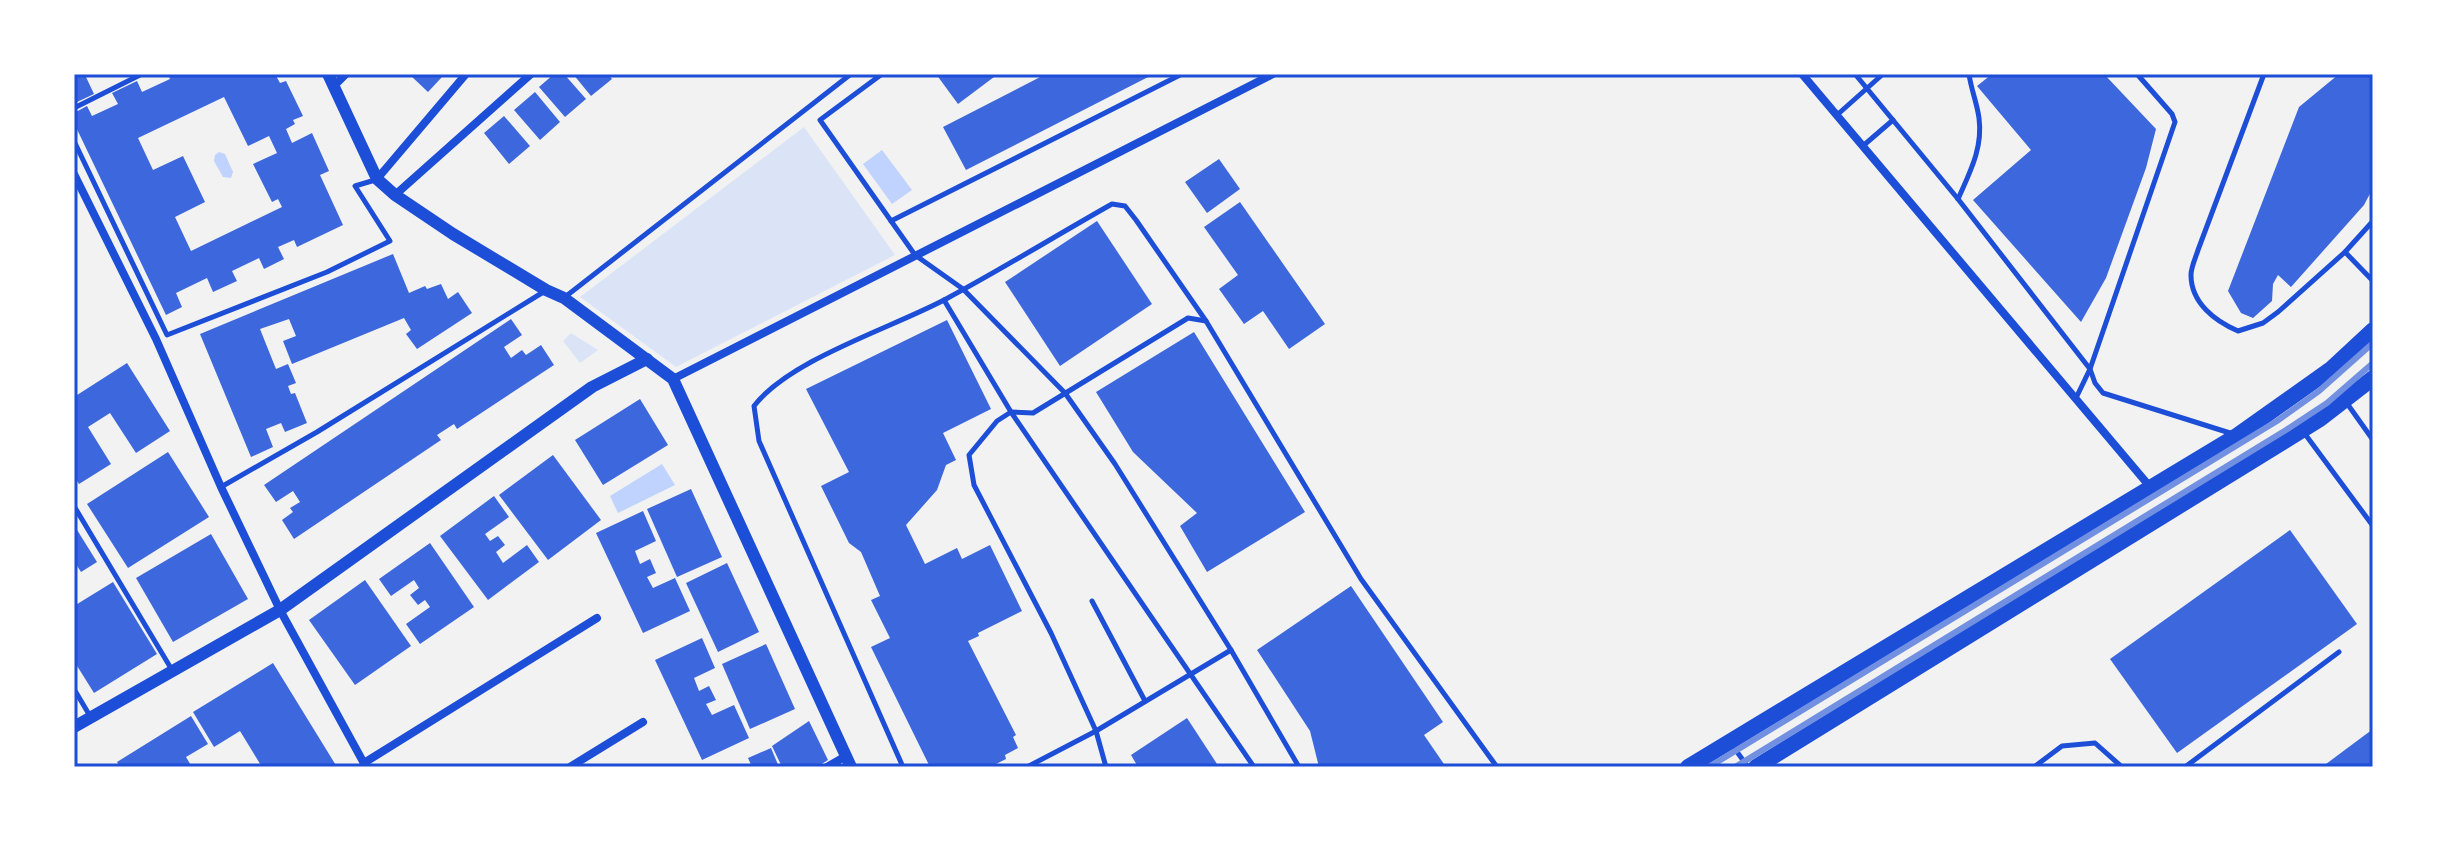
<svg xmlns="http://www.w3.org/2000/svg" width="2447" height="841" viewBox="0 0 2447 841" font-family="'Public Sans',sans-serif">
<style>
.green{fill:#dbe4f7}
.water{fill:#bfd3fe}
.building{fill:#3d67dc;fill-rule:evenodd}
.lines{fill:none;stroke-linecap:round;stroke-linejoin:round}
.service{stroke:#1d4ed8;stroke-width:5}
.minor{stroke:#1d4ed8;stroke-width:8}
.tertiary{stroke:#1d4ed8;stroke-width:12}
.primary{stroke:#1d4ed8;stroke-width:16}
.rail{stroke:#7290e2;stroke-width:6}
.neatline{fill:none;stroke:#1d4ed8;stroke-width:3}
</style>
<rect width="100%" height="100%" fill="#f2f2f2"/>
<g class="green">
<polygon points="804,127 895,255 676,367 580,297"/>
<polygon points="571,333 598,350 580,363 563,341"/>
</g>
<g class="water">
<polygon points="882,150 912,190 892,204 863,164"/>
<polygon points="219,152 225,154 233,172 231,178 223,177 214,161 215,155"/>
<polygon points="662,464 675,485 618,513 610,496"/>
</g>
<g class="building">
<polygon points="74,74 92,74 86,77 94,94 77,102 74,96"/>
<path d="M168 74H275L280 83 286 81 303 116 293 120 295 124 286 129 292 143 312 133 329 171 320 175 343 225 297 247 294 240 278 247 284 259 264 269 259 258 232 271 237 281 213 292 207 278 176 293 182 307 166 315 74 123V113L87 106 92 116 118 104 112 93 137 81 142 92 170 79ZM224 97 248 146 269 136 277 153 253 164 272 202 278 199 282 207 191 251 175 217 205 202 183 156 153 170 138 138Z"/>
<polygon points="409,74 439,74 442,77 428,92"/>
<polygon points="554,74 564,74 586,99 565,117 539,87"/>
<polygon points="573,74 608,74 612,79 591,96"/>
<polygon points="936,74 998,74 958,104"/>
<polygon points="1046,74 1154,74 966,170 943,127"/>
<polygon points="1992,74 2104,74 2156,129 2146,168 2106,278 2081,322 1973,200 2031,150 1977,86"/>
<polygon points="2339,74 2373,74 2373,188 2364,205 2291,287 2278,275 2273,284 2272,301 2253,318 2241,313 2228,291 2299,107"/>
<polygon points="535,92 560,122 540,140 514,110"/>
<polygon points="504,116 530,146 509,164 484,133"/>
<polygon points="1219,159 1240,189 1207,213 1185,182"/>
<polygon points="1240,202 1325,324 1289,349 1263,311 1244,324 1219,289 1238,275 1204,227"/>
<polygon points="1097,221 1152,304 1060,366 1005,282"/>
<polygon points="393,254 409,293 425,286 427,289 441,284 448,299 458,292 472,313 417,349 406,334 411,330 404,318 292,364 283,341 296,336 289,319 260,329 276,369 288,364 296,383 288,386 291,394 295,393 307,423 285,432 281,423 266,429 273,447 251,457 200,334"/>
<polygon points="511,319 522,335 504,347 511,358 522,350 526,355 541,345 554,365 457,429 454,424 437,435 441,440 294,539 282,520 293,512 290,508 300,502 293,491 276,502 264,485"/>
<polygon points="947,320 991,409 943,433 956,460 946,465 937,490 906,525 925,564 957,548 962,559 990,545 1022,611 978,633 979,636 968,641 1016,735 1013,737 1018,748 1005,755 1006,759 990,767 930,767 871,647 890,638 871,600 880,596 861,552 849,543 821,486 849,472 806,389"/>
<polygon points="1194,332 1305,512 1207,572 1180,526 1197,513 1133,452 1096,392"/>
<polygon points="127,363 170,431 136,453 110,413 88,427 111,464 79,484 74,476 74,397"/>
<polygon points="640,399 668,445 603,485 575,440"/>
<polygon points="168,452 209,517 128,568 87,504"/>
<polygon points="553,455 601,520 548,560 499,495"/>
<polygon points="691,489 722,557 677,577 647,509"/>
<polygon points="494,496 509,517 485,534 490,541 498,536 505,545 496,552 503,563 527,545 539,562 488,600 440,536"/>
<polygon points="643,511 656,541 635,551 640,564 650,559 656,573 647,577 653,588 675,578 690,611 643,633 596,533"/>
<polygon points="74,525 97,562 81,572 74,561"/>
<polygon points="2290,530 2357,624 2177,753 2110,659"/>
<polygon points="211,534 248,599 173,642 136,578"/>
<polygon points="430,543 474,607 420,644 406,624 430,607 425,600 418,605 410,595 419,588 414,580 391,596 379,579"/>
<polygon points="727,563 759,632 718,652 686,583"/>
<polygon points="365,580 411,646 355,685 309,620"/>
<polygon points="113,582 157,654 94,693 74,661 74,606"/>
<polygon points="1351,586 1443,722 1424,735 1446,767 1319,767 1310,731 1257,650"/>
<polygon points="702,638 715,668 694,678 699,691 709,686 716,700 706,704 712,715 734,705 749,738 702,760 655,660"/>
<polygon points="766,644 795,709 750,729 722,664"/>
<polygon points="273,663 337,767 262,767 240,731 214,747 193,712"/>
<polygon points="191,716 208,744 186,757 192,767 120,767 117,762"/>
<polygon points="1187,718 1219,767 1138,767 1131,755"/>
<polygon points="809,721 828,760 817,767 782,767 772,746"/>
<polygon points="2373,729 2373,767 2322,767"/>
<polygon points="771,748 779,767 752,767 748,758"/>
</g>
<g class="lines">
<g class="service">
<polyline points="882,74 820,120 915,255 963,289 1065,393 1115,464 1231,650"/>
<polyline points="1855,74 1958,199 2090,369 2095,383 2103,393 2230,433"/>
<path d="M2264 74 2198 250C2196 257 2191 267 2191 275 2191 303 2215 321 2238 331L2263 323 2278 312 2345 252 2373 221"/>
<polyline points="74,108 142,74"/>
<polyline points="1837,115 1883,74"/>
<polyline points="74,141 167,335 327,272 390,241 355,186 375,180"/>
<polyline points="1864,145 1893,120"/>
<path d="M1958 199C1970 172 1983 148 1979 118 1977 103 1971 89 1969 74"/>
<polyline points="891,221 1182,74"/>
<polyline points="2345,252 2373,281"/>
<polyline points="565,297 851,74"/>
<polyline points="944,300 1011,412 1254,767"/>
<polyline points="2076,398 2090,369 2175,122 2172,114 2137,74"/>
<polyline points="2346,402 2373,440"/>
<polyline points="2305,434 2373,526"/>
<polyline points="221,487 317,432 545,291"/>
<polyline points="74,506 172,670"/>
<polyline points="1092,601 1145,701"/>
<polyline points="74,689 90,716"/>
<polyline points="1732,745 1748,767"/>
<path d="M903 767 759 441 754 406C790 359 892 328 946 299 1002 269 1057 235 1112 204L1125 206 1136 220 1206 321"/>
<polyline points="1027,767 1096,731 1231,650 1299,767"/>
<polyline points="1106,767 1096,731 1051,633 974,485 969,455 997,421 1011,412 1033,413 1188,318 1206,321 1361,579 1497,767"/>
<polyline points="2034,767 2062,746 2095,743 2122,767"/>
<polyline points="2185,767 2339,652"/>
</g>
<g class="minor">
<polyline points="1802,74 2151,488"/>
<polyline points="334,86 346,74"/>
<polyline points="74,174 156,339 221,487 280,610 366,767"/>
<polyline points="377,179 466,74"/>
<polyline points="395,195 531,74"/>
<polyline points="673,379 1273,74"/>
<polyline points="364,763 597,618"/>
<polyline points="570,767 643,722"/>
<polyline points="827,767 846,756"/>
</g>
<g class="tertiary">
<polyline points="328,74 377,179 395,195 453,234 546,290 564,298 673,379 851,767"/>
<polyline points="74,727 280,610 592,387 647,359"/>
</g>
<g class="primary">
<polyline points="1688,767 2238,435 2331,369 2373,330"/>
<polyline points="1756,767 2320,419 2373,378"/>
</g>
<g class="rail">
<polyline points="1709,767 2277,421 2319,391 2373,343"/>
<polyline points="1735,767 2286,430 2327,403 2373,363"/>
</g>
</g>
<rect width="2447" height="841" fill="none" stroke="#ffffff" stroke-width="152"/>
<rect x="76" y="76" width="2295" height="689" class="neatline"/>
</svg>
